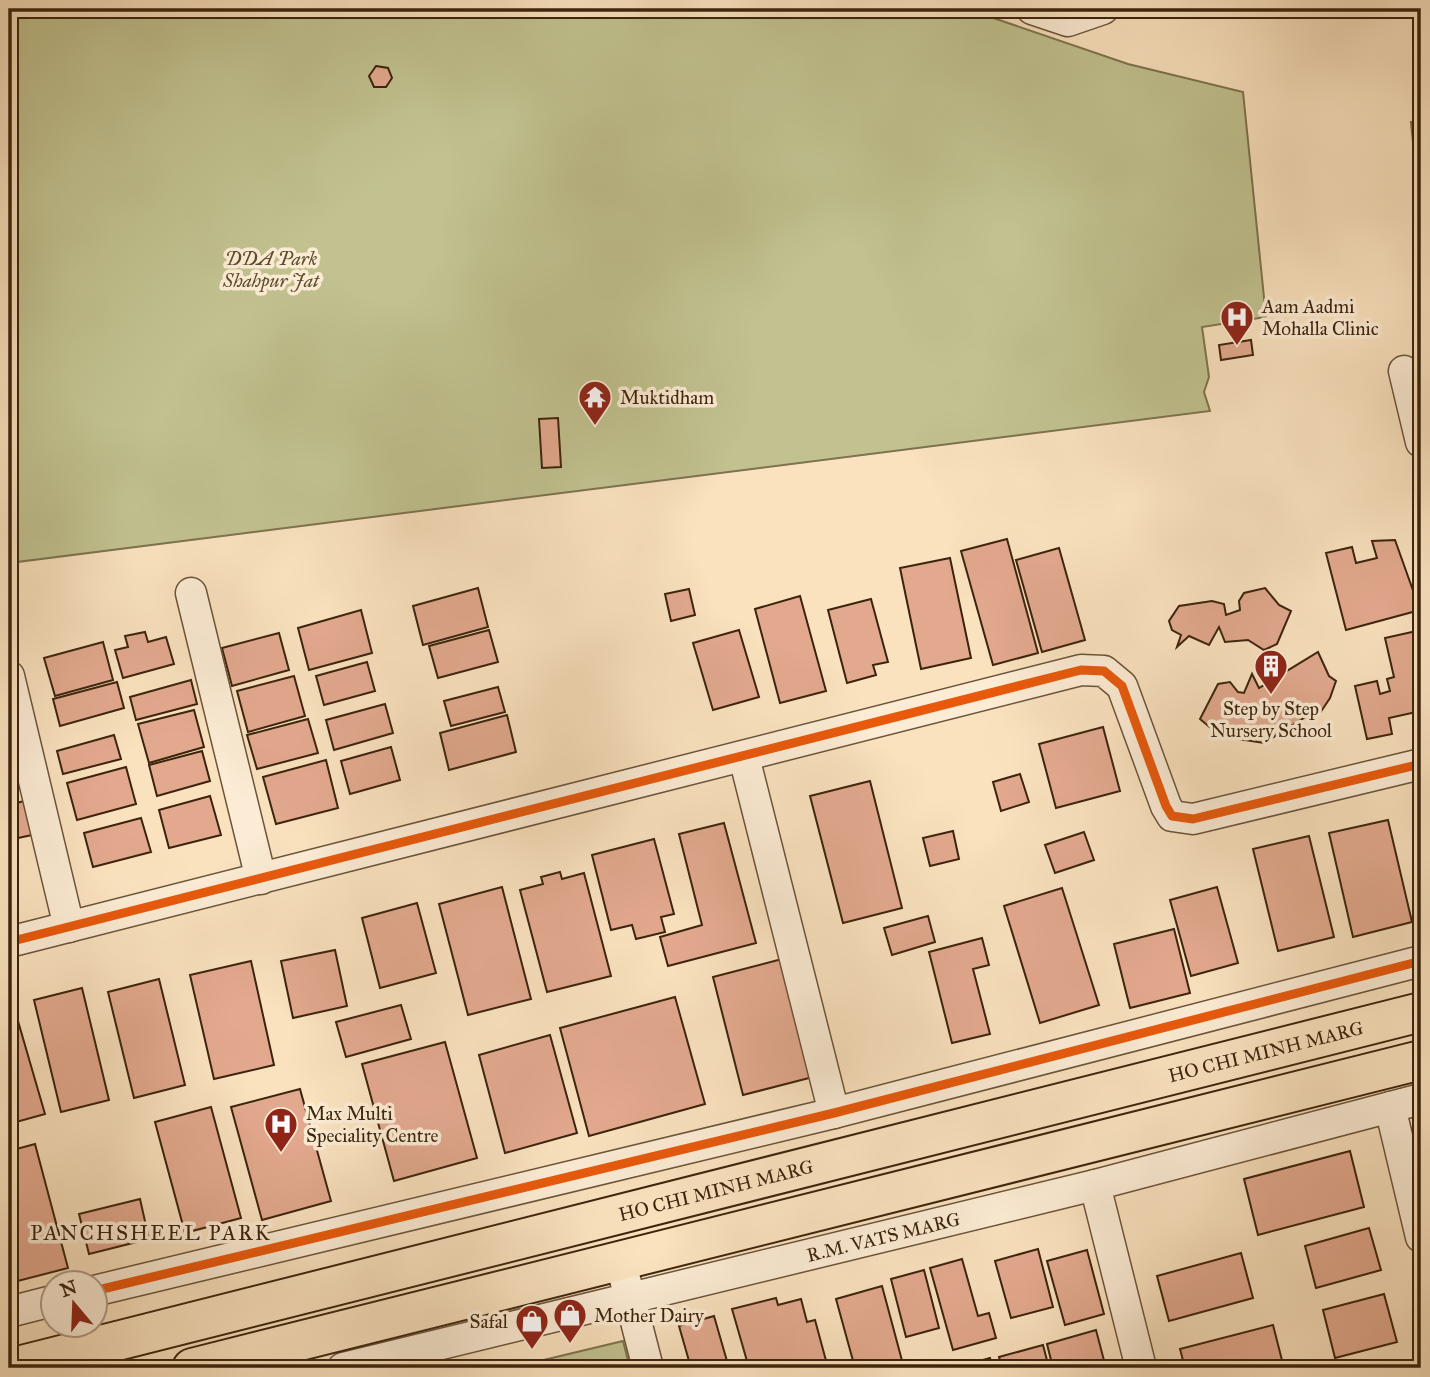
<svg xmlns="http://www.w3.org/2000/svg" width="1430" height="1377" viewBox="0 0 1430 1377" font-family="'IM FELL Great Primer',serif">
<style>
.green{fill:#c1c290;stroke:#7e734e;stroke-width:2}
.building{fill:#e3a98f;stroke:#3c240c;stroke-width:2}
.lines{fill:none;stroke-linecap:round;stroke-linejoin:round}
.minor-casing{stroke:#6c5439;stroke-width:33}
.primary-casing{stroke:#3c240c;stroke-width:42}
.minor{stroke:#fcecd5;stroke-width:30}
.primary{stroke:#fae2bf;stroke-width:38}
.cycleway-casing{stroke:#fcecd5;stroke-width:13}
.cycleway{stroke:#e8590c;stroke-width:9}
.labels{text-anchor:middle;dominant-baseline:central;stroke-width:7;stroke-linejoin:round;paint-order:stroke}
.park-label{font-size:19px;font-style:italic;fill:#5d4c2d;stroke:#fcecd5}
.poi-label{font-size:19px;fill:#3c240c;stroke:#fcecd5;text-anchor:start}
.street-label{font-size:19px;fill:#3c240c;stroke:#fcecd5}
.neighbourhood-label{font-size:21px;letter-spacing:2px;fill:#3c240c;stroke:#fcecd5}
</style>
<rect width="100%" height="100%" fill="#fae2bf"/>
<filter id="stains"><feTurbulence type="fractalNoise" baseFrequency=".00286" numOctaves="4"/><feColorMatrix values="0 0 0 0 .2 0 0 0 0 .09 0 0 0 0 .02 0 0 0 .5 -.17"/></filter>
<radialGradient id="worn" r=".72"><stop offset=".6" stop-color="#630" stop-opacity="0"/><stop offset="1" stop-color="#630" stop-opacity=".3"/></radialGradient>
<g class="green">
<polygon points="9,9 967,9 1128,64 1243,92 1266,317 1202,327 1209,377 1204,392 1210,411 9,563"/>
<polygon points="1411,122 1421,123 1421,222"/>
<polygon points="623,1341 630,1368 510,1368"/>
</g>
<g class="building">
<polygon points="376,66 388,68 392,78 386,87 374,87 369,76"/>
<polygon points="1419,74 1421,74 1421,98 1414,96"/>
<polygon points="1251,340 1253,355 1221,360 1219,345"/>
<polygon points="558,418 561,467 542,468 539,419"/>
<polygon points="1007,539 1038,653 993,665 961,551"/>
<polygon points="1395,540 1420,610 1346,630 1326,553 1352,547 1356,563 1377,558 1372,541"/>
<polygon points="1059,548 1085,640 1042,652 1016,560"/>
<polygon points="950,558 971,658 921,669 900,568"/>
<polygon points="478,588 488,627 423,645 413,606"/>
<polygon points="1265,588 1279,605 1291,611 1277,644 1264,650 1248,640 1225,642 1219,627 1209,645 1189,636 1177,647 1181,635 1172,630 1169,621 1179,606 1212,601 1224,604 1226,615 1240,610 1239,601 1244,593"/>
<polygon points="689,589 695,615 671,621 665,594"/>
<polygon points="800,596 826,691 780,703 755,609"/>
<polygon points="871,599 888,662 873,665 876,675 847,683 828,610"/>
<polygon points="361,610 372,653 309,670 298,628"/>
<polygon points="489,630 498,662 438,678 429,646"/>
<polygon points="739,630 759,697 713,710 693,643"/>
<polygon points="1421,630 1421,711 1389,718 1392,734 1367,739 1355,686 1377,681 1380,694 1390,691 1387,679 1394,677 1385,638"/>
<polygon points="145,632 148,642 166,637 174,664 123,678 115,650 128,647 125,636"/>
<polygon points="279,633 289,670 232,686 222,648"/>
<polygon points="103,642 113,680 55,696 44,658"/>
<polygon points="1318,652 1329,676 1336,681 1330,698 1320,713 1304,718 1264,743 1232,738 1213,730 1200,719 1218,684 1230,682 1238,692 1244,693 1252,674 1259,688"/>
<polygon points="367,662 375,691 324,705 316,676"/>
<polygon points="294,676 305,716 248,732 237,691"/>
<polygon points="191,680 197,704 136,720 130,697"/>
<polygon points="117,682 124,708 60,726 53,699"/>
<polygon points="498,687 505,712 451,726 444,701"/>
<polygon points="385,704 393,733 334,750 326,720"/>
<polygon points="194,710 204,747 149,763 138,724"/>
<polygon points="507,715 516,752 449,770 440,733"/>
<polygon points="308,719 318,753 257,769 247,735"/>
<polygon points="1103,727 1120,791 1056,808 1039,744"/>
<polygon points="114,735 121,759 63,774 57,751"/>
<polygon points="391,747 400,780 350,794 341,761"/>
<polygon points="202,751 210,781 157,796 149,765"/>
<polygon points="9,756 17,784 9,787"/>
<polygon points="326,760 338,808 276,824 263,777"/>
<polygon points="126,767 136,804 77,820 67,783"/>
<polygon points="1020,774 1029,802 1001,811 993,782"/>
<polygon points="870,781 902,908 843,923 810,796"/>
<polygon points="210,796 221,835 169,848 159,810"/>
<polygon points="24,801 32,835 9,840 9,805"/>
<polygon points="141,818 151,852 93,867 84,833"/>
<polygon points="1388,820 1412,922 1353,937 1329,833"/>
<polygon points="724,823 756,943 668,966 660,937 702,925 679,834"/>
<polygon points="953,831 959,859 930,866 923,838"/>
<polygon points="1084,832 1094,860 1055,873 1045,845"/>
<polygon points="1309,836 1334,937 1278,951 1253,849"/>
<polygon points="654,839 674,914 661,917 665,932 636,939 632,925 611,930 592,855"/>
<polygon points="560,872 562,879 584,873 611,976 547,992 520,890 543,884 541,877"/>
<polygon points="502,887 531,999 468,1015 439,904"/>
<polygon points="1217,887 1238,963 1191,976 1170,900"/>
<polygon points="1062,888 1099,1005 1040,1023 1004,906"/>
<polygon points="417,903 436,973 380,988 362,918"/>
<polygon points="928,916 935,942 892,955 884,928"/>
<polygon points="1174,929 1190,993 1130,1008 1114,944"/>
<polygon points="982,938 989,965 973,969 990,1034 952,1043 929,952"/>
<polygon points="335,950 347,1006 293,1018 281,961"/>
<polygon points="782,959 813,1077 743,1095 713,977"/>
<polygon points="251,961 274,1065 214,1079 190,975"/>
<polygon points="159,979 185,1085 134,1098 108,992"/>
<polygon points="82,988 109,1100 61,1112 34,1000"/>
<polygon points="11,997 45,1114 9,1124 9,998"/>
<polygon points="675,997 705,1104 589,1136 560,1028"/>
<polygon points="401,1005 411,1039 346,1057 336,1022"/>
<polygon points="550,1035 577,1133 505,1153 479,1055"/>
<polygon points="445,1042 477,1158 394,1181 362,1064"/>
<polygon points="300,1089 331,1201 262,1220 231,1107"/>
<polygon points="211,1107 241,1218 185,1233 155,1122"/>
<polygon points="35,1144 68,1268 10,1283 9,1151"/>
<polygon points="1350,1151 1364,1207 1258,1235 1244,1179"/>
<polygon points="140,1199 149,1239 89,1254 79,1214"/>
<polygon points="1369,1228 1381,1270 1316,1288 1305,1246"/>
<polygon points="1038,1249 1053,1307 1011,1318 995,1261"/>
<polygon points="1087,1250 1104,1314 1065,1325 1047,1261"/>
<polygon points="1241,1253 1253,1298 1169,1321 1157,1276"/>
<polygon points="962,1259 978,1316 989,1313 996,1338 953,1350 930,1268"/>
<polygon points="924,1270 939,1328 906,1337 891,1279"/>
<polygon points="882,1286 904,1368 855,1368 836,1299"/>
<polygon points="1384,1294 1397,1342 1335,1358 1323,1310"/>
<polygon points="776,1298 778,1305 801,1299 807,1322 815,1320 828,1368 749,1368 732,1309"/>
<polygon points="714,1316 729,1368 691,1368 679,1326"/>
<polygon points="1273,1325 1284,1368 1185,1368 1180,1349"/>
<polygon points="1096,1330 1106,1368 1053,1368 1047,1344"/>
<polygon points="1043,1345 1049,1368 1002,1368 999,1357"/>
<polygon points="990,1358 993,1368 954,1368"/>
<polygon points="1415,1360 1417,1368 1383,1368"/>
</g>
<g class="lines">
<defs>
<g id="minor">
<polyline points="1032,9 1068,21 1103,9"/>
<polyline points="1404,371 1421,442"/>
<polyline points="191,593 261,879"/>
<polyline points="9,676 69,927"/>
<polyline points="744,757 834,1113"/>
<polyline points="9,942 1081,670 1104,671 1122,686 1166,806 1172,816 1193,819 1421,764"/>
<polyline points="1390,1107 1421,1237"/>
<polyline points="1095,1185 1141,1368"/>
<polyline points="625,1279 648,1368"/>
<polyline points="94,1291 834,1113 1421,961"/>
<polyline points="9,1312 52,1301"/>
<path id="s1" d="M343 1368 1095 1185 1421 1099"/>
</g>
<g id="primary">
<path id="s2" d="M10 1368 1421 1012"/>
<polyline points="192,1368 1421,1060"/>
</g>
</defs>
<use href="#minor" class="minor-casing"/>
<use href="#primary" class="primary-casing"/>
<use href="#minor" class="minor"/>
<use href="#primary" class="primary"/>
<defs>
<g id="cycleway">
<polyline points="9,942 1081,670 1104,671 1122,686 1166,806 1172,816 1193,819 1421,764"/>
<polyline points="94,1291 834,1113 1421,961"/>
</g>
</defs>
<use href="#cycleway" class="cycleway-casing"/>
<use href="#cycleway" class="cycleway"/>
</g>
<defs>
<symbol id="hospital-pin" viewBox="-11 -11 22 30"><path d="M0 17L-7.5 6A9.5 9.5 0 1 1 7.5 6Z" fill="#8f2418" stroke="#fcecd5"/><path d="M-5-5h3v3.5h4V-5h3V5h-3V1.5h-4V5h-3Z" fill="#fff"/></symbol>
<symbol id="temple-pin" viewBox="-11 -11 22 30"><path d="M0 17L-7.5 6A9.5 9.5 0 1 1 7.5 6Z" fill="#8f2418" stroke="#fcecd5"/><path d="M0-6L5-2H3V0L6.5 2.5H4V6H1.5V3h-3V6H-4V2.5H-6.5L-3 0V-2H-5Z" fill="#fff"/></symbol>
<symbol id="building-pin" viewBox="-11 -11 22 30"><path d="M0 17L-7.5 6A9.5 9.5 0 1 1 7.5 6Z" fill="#8f2418" stroke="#fcecd5"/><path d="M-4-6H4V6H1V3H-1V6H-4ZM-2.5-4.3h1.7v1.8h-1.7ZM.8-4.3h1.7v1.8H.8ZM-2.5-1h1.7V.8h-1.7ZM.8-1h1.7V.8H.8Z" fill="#fff"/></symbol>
<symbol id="shop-pin" viewBox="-11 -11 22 30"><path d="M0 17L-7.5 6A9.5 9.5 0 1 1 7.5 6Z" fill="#8f2418" stroke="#fcecd5"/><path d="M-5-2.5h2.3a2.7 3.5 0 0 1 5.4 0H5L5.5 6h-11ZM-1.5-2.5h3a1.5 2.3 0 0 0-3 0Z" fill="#fff"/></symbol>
</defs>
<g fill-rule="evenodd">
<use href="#hospital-pin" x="1218" y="298" width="38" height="52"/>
<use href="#temple-pin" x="576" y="378" width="38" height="52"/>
<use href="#building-pin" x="1252" y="647" width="38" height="52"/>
<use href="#hospital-pin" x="262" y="1105" width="38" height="52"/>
<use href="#shop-pin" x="551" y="1296" width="38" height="52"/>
<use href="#shop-pin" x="513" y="1302" width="38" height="52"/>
</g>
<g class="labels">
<g class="park-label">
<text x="271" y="258">DDA Park<tspan x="271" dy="22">Shahpur Jat</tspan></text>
</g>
<g class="poi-label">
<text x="1262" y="306">Aam Aadmi<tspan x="1262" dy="22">Mohalla Clinic</tspan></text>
<text x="620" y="397">Muktidham</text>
<text x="1271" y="708" text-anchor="middle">Step by Step<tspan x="1271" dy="22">Nursery School</tspan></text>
<text x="306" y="1113">Max Multi<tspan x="306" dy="22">Speciality Centre</tspan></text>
<text x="594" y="1315">Mother Dairy</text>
<text x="508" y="1321" text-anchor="end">Safal</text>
</g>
<g class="street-label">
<text stroke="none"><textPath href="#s2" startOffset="1295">HO CHI MINH MARG</textPath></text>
<text stroke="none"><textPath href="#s2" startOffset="728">HO CHI MINH MARG</textPath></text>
<text stroke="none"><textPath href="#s1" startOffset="556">R.M. VATS MARG</textPath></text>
</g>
<g class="neighbourhood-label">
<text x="151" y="1233">PANCHSHEEL PARK</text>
</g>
</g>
<rect width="1430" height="1377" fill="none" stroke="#fae2bf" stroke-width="35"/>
<rect x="10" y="10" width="1409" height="1356" fill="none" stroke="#3c240c" stroke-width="3.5"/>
<rect x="18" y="18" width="1395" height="1342" fill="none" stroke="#3c240c" stroke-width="2"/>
<g transform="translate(74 1304) rotate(341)"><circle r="33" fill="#fcecd5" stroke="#af9c85" stroke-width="2"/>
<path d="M0-5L12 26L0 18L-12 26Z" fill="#8f2418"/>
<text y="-10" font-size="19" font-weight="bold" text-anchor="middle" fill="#3c240c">N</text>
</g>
<rect width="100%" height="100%" filter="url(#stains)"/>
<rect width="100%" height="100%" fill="url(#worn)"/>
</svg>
